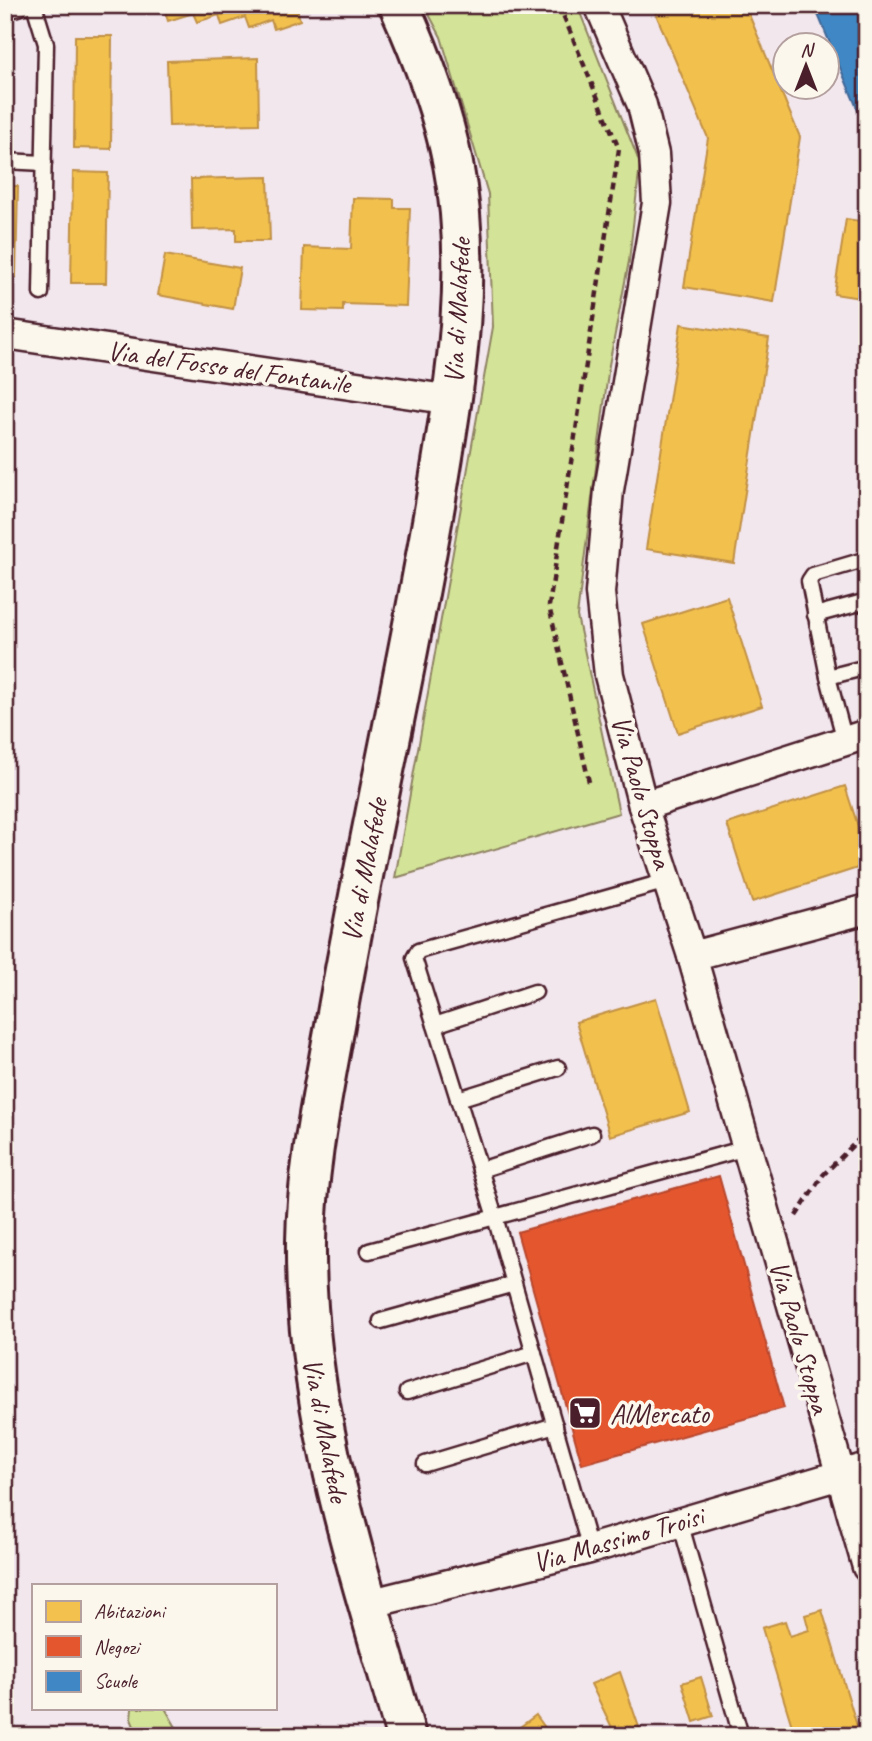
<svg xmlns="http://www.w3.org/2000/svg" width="872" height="1741" viewBox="0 0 872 1741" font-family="Caveat,sans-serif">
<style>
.green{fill:#d3e498;stroke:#8e8262;stroke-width:2}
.homes{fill:#f2c14e;stroke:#c09044;stroke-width:2}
.shops{fill:#e4572e;stroke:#b6462d;stroke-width:2}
.schools{fill:#3f88c5;stroke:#426897;stroke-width:2}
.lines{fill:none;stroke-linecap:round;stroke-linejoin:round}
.lane-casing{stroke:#4a1f2b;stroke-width:19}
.street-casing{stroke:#4a1f2b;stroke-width:33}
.secondary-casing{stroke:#4a1f2b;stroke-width:44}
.path{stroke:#4a1f2b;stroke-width:4.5;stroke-dasharray:7 5;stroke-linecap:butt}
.lane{stroke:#fbf7ec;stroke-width:14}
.street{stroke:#fbf7ec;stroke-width:28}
.secondary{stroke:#fbf7ec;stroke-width:38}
.labels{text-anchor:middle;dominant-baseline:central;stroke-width:7;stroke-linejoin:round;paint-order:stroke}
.street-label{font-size:28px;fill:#4a1f2b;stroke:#fbf7ec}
.poi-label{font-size:28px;fill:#4a1f2b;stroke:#fbf7ec;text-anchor:start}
</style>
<rect width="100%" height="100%" fill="#f3e7ee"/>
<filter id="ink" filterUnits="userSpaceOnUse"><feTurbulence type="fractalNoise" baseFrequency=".0143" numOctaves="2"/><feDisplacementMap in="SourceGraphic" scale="14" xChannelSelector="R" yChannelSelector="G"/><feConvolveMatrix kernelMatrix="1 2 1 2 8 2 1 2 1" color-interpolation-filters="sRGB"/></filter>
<g filter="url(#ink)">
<g class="green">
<polygon points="424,5 577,5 640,164 629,261 609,365 577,616 619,813 395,878 493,327 488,194 441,37"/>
<polygon points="132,1708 165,1708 181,1736 138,1736 131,1719"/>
</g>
<g class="homes">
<polygon points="68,5 97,5 71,14"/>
<polygon points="163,5 296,5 300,20 274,29 271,20 249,28 245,17 222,25 219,15 197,22 193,13 168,21"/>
<polygon points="671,5 745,5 800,137 774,302 684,287 708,138 655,12"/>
<polygon points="75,36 112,36 111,149 74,148"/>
<rect x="5" y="48" width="2" height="86"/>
<polygon points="258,58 259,124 169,126 167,61"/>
<polygon points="73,172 108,173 106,283 71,283"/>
<polygon points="268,177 270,241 236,241 236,229 192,230 191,179"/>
<polygon points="5,186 18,186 16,277 5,277"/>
<polygon points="353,198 394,199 394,208 410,208 406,306 343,304 343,311 302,310 304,247 351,249"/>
<polygon points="846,219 867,222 867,299 834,294"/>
<polygon points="165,255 240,268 233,309 158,295"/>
<polygon points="681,324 769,338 734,563 646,549"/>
<polygon points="727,597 762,706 678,733 643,624"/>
<polygon points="845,786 867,854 867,865 752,902 727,824"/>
<polygon points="656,998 690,1112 610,1136 576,1022"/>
<polygon points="822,1610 860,1736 795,1736 762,1628 785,1621 790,1636 809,1630 805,1615"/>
<polygon points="620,1672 642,1736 616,1736 591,1684"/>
<polygon points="701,1677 713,1716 694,1722 682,1683"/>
<polygon points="536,1715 551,1736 508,1736"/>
</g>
<polygon class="shops" points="719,1176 784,1408 582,1464 517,1232"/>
<polygon class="schools" points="814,5 867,5 867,132"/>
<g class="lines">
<defs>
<g id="lane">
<polyline points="34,5 46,44 41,293"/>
<polyline points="5,12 27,5"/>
<polyline points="5,161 44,163"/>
<polyline points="815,615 867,601"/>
<polyline points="828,677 867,667"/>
<polyline points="845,741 828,677 809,581 813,575 867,559"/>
<polyline points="435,1025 535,992"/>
<polyline points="458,1099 558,1068"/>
<polyline points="480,1170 592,1134"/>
<polyline points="369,1251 495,1217 414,958 418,951 667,881"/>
<polyline points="381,1321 514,1284"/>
<polyline points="407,1392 534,1353"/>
<polyline points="425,1464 555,1425"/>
<polyline points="680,1522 741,1736"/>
<polyline points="590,1549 495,1217 746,1148"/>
</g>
<g id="street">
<polyline points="599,5 642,105 654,154 657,203 609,490 600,593 609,675 643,806 692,956 867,1567"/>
<polyline points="5,334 452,400"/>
<polyline points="643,806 867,734"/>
<polyline points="692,956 867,909"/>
<polyline points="368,1604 590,1549 867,1467"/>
</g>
<path id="secondary" d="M399 5C422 56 442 109 453 164 475 276 454 389 436 499 407 671 367 842 337 1014 324 1089 307 1165 306 1242 304 1413 360 1573 406 1736"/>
</defs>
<use href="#lane" class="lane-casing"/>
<use href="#street" class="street-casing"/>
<use href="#secondary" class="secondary-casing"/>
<g class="path">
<polyline points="559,5 619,149 549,606 589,782"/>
<polyline points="796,1216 823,1175 867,1131"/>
</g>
<use href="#lane" class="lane"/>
<use href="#street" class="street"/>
<use href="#secondary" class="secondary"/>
</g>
</g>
<defs>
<symbol id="supermarket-square" viewBox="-11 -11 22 22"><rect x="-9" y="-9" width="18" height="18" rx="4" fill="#4a1f2b" stroke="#fbf7ec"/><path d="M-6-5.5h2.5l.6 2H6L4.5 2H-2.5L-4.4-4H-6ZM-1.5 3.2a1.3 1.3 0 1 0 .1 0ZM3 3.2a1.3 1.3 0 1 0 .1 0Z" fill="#fff"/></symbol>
</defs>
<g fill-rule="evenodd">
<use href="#supermarket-square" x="566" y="1394" width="38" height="38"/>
</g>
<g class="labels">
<g class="street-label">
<text transform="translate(457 311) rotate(-87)">Via di Malafede</text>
<text transform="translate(229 367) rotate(8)">Via del Fosso del Fontanile</text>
<text transform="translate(642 792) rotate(74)">Via Paolo Stoppa</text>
<text transform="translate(364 870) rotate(-79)">Via di Malafede</text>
<text transform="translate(800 1337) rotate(74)">Via Paolo Stoppa</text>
<text transform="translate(326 1430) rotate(79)">Via di Malafede</text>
<text transform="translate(618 1539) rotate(-16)">Via Massimo Troisi</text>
</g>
<g class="poi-label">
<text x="610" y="1413">AlMercato</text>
</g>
</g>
<rect width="872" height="1741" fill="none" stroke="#fbf7ec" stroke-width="28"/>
<rect x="14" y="14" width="844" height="1713" fill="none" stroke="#4a1f2b" stroke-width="2.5" filter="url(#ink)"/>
<rect x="32" y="1584" width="245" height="126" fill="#fbf7ec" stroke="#b4a19f" stroke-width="2"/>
<rect x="46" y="1601" width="35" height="21" fill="#f2c14e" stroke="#b4a19f" stroke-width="2"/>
<text x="94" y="1618" font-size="21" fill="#4a1f2b">Abitazioni</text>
<rect x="46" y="1636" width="35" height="21" fill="#e4572e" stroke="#b4a19f" stroke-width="2"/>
<text x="94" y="1654" font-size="21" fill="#4a1f2b">Negozi</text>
<rect x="46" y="1671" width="35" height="21" fill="#3f88c5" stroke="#b4a19f" stroke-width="2"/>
<text x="94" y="1688" font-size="21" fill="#4a1f2b">Scuole</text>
<g transform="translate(806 66)"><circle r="33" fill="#fbf7ec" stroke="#b4a19f" stroke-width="2"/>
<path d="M0-5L12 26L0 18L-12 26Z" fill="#4a1f2b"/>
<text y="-10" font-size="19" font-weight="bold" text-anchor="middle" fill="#4a1f2b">N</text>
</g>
</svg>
